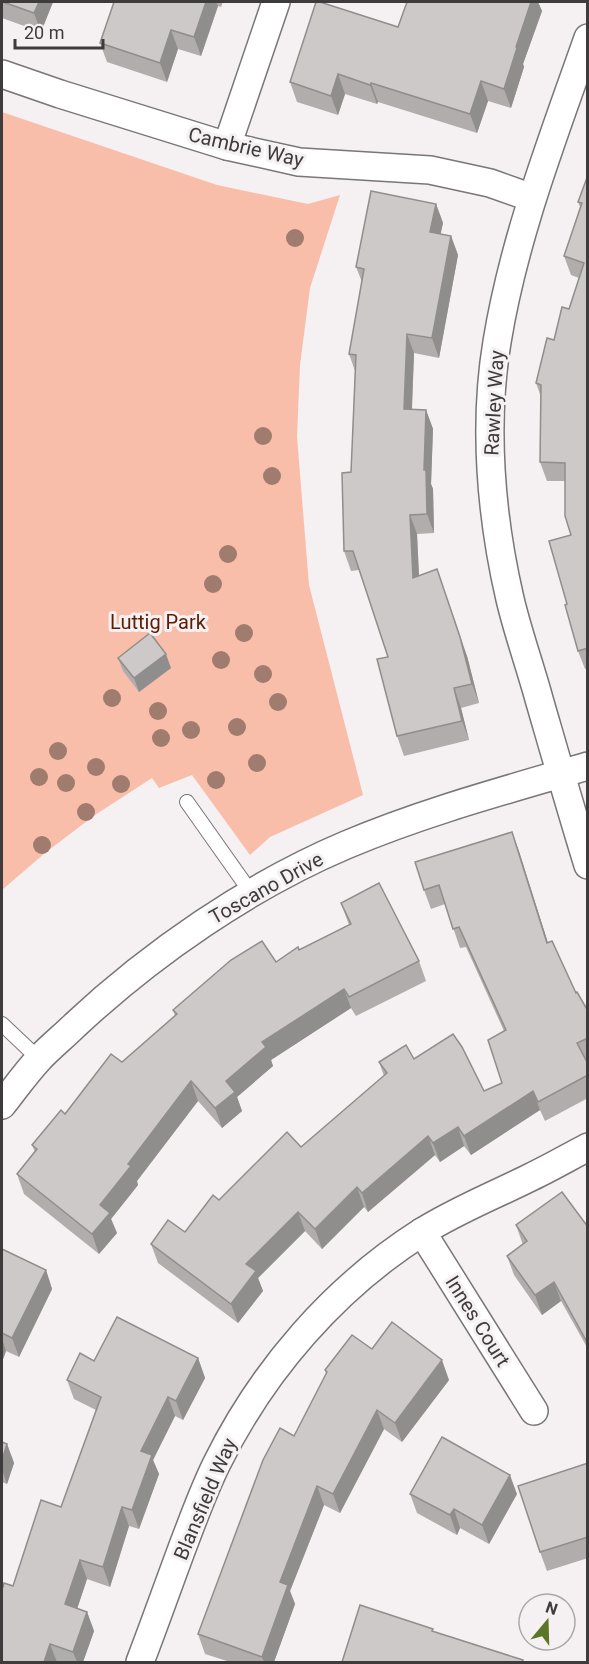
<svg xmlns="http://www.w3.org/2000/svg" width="589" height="1664" viewBox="0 0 589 1664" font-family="Roboto,sans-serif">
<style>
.green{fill:#f8beaa}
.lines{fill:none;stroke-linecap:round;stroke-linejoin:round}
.lane-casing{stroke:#7a7578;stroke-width:16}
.street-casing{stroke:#7a7578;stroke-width:30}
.lane{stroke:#fff;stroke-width:14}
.street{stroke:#fff;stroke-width:27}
.tree{fill:#a07c6f}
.wall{fill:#b1adad}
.shaded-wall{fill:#908d8d}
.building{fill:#cec9c9;stroke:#908d8d;stroke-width:1.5}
.labels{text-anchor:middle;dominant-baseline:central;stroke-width:6;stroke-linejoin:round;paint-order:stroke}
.street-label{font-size:20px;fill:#3d3b3c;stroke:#f5f0f2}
.park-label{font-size:20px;fill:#5b1d03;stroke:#f5f0f2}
</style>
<rect width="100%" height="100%" fill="#f5f0f2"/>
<polygon class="green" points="2,112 217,185 308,204 340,195 310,288 300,365 297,437 309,585 363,795 270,837 250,855 192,775 159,788 152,778 95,815 45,853 2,890"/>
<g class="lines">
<defs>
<g id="lane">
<polyline points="187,802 252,894"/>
<polyline points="2,1024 39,1059"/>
</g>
<g id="street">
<path d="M588 38C553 138 514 237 497 342 483 426 491 517 510 599 518 633 530 666 539 699 555 754 571 810 588 865"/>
<polyline points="2,74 60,94 227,146 299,162 430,170 490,183 532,198"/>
<polyline points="227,146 276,2"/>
<path d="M2 1105C14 1090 25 1074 39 1059 50 1047 63 1037 75 1025 151 954 249 886 346 845 424 812 506 790 588 766"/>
<polyline points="422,1232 534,1411"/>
<path d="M140 1662C155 1623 169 1583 184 1543 194 1517 204 1489 217 1463 263 1370 334 1288 422 1232 457 1210 495 1195 531 1177 550 1168 569 1157 588 1147"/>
</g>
</defs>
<use href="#lane" class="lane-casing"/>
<use href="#street" class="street-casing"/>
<use href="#lane" class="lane"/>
<use href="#street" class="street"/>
</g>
<g class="tree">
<circle cx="295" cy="238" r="9"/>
<circle cx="263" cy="436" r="9"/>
<circle cx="272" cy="476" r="9"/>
<circle cx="228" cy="554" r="9"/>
<circle cx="213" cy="584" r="9"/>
<circle cx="244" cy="633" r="9"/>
<circle cx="221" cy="660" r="9"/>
<circle cx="263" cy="674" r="9"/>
<circle cx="112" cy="698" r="9"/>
<circle cx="278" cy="702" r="9"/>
<circle cx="158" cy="711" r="9"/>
<circle cx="237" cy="727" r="9"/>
<circle cx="191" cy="730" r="9"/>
<circle cx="161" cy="738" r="9"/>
<circle cx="58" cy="751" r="9"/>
<circle cx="257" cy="763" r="9"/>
<circle cx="96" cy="767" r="9"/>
<circle cx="39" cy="777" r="9"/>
<circle cx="216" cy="780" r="9"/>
<circle cx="66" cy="783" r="9"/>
<circle cx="121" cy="784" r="9"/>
<circle cx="86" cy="812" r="9"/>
<circle cx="42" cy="845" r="9"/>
</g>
<g class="wall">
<polygon points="2,2 53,2 41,32 2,18"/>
<polygon points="114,2 223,2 221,7 218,6 201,56 178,49 167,82 107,62 100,43"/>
<polygon points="531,2 538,2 542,11 523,64 524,67 511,108 488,101 477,133 378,102 377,104 345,94 338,115 297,102 290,82 398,27"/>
<polygon points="588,175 588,669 585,669 578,651 567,604 571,535 565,481 547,481 540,462 541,397 536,383 554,340 569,309 579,278 571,275 564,256 580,207 578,202"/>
<polygon points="436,204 443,223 440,234 451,236 458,255 439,358 414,353 412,410 426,410 433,429 431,484 433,489 434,533 417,534 419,576 467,656 479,703 461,708 469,740 404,756 397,736 388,657 359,570 351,571 344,551 351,472 355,371 349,354 362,282 356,267"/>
<polygon points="118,658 171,668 139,692 123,671"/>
<polygon points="512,832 548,943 576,993 588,1011 588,1060 586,1061 588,1064 588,1098 545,1121 540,1110 471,1155 464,1146 440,1162 435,1155 368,1212 364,1207 322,1249 305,1231 258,1278 263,1291 238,1323 158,1263 151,1244 185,1232 219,1200 301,1147 384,1076 379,1062 414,1059 484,1091 502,1083 504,1031 466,947 460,948 445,904 431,909 424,890"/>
<polygon points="341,903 419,961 426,981 356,1016 351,1008 271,1060 273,1066 237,1097 242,1111 222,1128 198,1101 137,1181 138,1185 111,1219 117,1233 99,1254 24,1194 17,1174 35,1152 32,1145 65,1114 175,1016 173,1010 276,962 349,925"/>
<polygon points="516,1225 588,1227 588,1349 561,1301 542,1315 514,1275 507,1256 523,1245"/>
<polygon points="2,1249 46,1270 52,1289 19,1357 6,1351 2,1362"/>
<polygon points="372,1349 449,1380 402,1442 384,1429 340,1513 324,1505 290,1591 295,1604 274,1662 230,1662 205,1654 198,1634 294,1436 326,1374 325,1370"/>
<polygon points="198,1358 205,1378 183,1420 175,1416 153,1460 159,1474 139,1529 129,1526 110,1587 87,1579 77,1609 87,1612 94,1631 83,1662 2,1662 13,1586 61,1507 96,1410 74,1399 67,1380"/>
<polygon points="2,1442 7,1444 14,1463 7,1484 2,1482"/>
<polygon points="588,1463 588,1558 547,1571 540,1552"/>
<polygon points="410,1494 517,1494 489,1544 460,1528 457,1535 417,1513"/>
</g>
<g class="shaded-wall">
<polygon points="39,2 53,2 41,32 34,13"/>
<polygon points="206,2 216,2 218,6 201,56 194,37"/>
<polygon points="531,2 538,2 542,11 523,64 524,67 511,108 504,89 516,47"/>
<polygon points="171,30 178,49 167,82 160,63"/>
<polygon points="338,74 345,94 338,115 331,96"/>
<polygon points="481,81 488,101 477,133 470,114"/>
<polygon points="371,83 378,102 377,104 370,85"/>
<polygon points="436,204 443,223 437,251 430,232"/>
<polygon points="451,236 458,255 439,358 432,338"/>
<polygon points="407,334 414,353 411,429 404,409"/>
<polygon points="426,410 433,429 431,484 433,489 434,533 427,514 424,470"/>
<polygon points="410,515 417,534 420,597 413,578"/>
<polygon points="444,589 467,656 479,703 472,684"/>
<polygon points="166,654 171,668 139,692 134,678"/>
<polygon points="454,688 461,708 469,740 462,721"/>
<polygon points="512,832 519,851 554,962 547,943"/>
<polygon points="344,989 351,1008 271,1060 273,1066 237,1097 242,1111 222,1128 215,1108 226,1081 262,1042"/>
<polygon points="191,1081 198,1101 137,1181 138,1185 111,1219 117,1233 99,1254 92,1234 100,1205 128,1164"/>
<polygon points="533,1091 540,1110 471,1155 464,1136"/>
<polygon points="458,1127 464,1146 440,1162 433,1143"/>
<polygon points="428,1136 435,1155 368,1212 362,1193"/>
<polygon points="357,1187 364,1207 322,1249 315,1229"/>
<polygon points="298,1212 305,1231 258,1278 263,1291 238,1323 231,1304 246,1264"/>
<polygon points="46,1270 52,1289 19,1357 12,1338"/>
<polygon points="554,1282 561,1301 542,1315 535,1295"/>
<polygon points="2,1339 6,1351 2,1362"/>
<polygon points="198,1358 205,1378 183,1420 176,1401"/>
<polygon points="442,1360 449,1380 402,1442 395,1423"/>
<polygon points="168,1397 175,1416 153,1460 159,1474 139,1529 132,1510 141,1451"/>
<polygon points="377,1410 384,1429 340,1513 333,1494"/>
<polygon points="7,1444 14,1463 7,1484 2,1470 2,1460"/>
<polygon points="510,1475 517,1494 489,1544 482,1525"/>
<polygon points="317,1486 324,1505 290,1591 295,1604 274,1662 264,1662 262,1657 280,1582"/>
<polygon points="122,1507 129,1526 110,1587 103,1567"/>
<polygon points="454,1509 460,1528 457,1535 450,1515"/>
<polygon points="80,1560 87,1579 72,1624 65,1604"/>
<polygon points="87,1612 94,1631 83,1662 77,1662 73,1652"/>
<polygon points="50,1644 57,1662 44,1662"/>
</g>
<g class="building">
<polygon points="3,2 39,2 34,13"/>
<polygon points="114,2 206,2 194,37 171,30 160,63 100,43"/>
<polygon points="316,2 320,2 398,27 407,2 531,2 516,47 517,48 504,89 481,81 470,114 371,83 370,85 338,74 331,96 290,82"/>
<polygon points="588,175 588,648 578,651 565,605 567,604 549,541 571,535 565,516 565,463 540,462 541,385 536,383 547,338 554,340 562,307 569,309 584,263 564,256 582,203 578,202"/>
<polygon points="371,191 436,204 430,232 451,236 432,338 407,334 404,409 426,410 424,470 426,470 427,514 410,515 413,578 437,569 460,637 472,684 454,688 462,721 397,736 377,659 388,657 353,551 344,551 342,473 351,472 356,355 349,354 364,269 356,267"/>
<polygon points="150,633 166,654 134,678 118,658"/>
<polygon points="512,832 547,943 552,941 576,993 577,992 588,1011 588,1038 577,1043 588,1064 588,1075 538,1102 533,1091 464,1136 458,1127 433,1143 428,1136 362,1193 357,1187 315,1229 298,1212 246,1264 256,1271 231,1304 151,1244 168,1220 185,1232 213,1195 219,1200 287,1132 301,1147 387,1073 379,1062 406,1045 414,1059 453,1034 462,1047 484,1091 502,1083 488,1040 506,1030 459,927 453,929 439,885 424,890 415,862"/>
<polygon points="379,883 419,961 349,997 344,989 262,1042 266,1047 226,1081 235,1092 215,1108 191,1081 128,1164 131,1166 100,1205 110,1213 92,1234 17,1174 37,1149 32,1145 61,1110 65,1114 111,1054 122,1062 177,1014 173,1010 231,960 262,941 276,962 298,947 299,950 351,924 341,903"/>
<polygon points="562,1192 588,1227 587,1342 554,1282 535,1295 507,1256 527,1241 516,1225"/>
<polygon points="2,1249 46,1270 12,1338 2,1333"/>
<polygon points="117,1317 198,1358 176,1401 168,1397 141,1451 152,1455 132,1510 122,1507 103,1567 80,1560 65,1604 87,1612 73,1652 50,1644 44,1662 2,1662 2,1590 4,1583 13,1586 41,1500 61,1507 101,1397 67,1380 80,1353 94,1361"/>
<polygon points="392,1322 442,1360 395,1423 377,1410 333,1494 317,1486 280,1582 288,1585 262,1657 198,1634 263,1460 280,1428 294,1436 327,1372 325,1370 352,1335 372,1349"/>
<polygon points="442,1437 510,1475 482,1525 454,1509 450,1515 410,1494"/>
<polygon points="2,1442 7,1444 2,1460"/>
<polygon points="588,1463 588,1537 540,1552 518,1486"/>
<polygon points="360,1605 433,1629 432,1631 523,1660 522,1662 342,1662"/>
</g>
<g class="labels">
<g class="street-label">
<text transform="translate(246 147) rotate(13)">Cambrie Way</text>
<text transform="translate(494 403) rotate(-87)">Rawley Way</text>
<text transform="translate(266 888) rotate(-29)">Toscano Drive</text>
<text transform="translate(478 1321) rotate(58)">Innes Court</text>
<text transform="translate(205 1499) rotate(-67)">Blansfield Way</text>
</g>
<g class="park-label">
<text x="158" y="622">Luttig Park</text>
</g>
</g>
<rect width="589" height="1664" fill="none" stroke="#3d3b3c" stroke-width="6"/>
<g transform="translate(547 1622) rotate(19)"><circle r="28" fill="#f5f0f2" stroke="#aba8a9" stroke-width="1.5"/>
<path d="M0-4.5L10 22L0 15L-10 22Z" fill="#5d7526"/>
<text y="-9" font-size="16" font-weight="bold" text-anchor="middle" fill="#3d3b3c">N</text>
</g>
<path d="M15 39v9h88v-9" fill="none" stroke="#3d3b3c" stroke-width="3"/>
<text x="24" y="39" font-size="18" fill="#3d3b3c" stroke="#f5f0f2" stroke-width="4.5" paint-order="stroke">20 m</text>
</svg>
